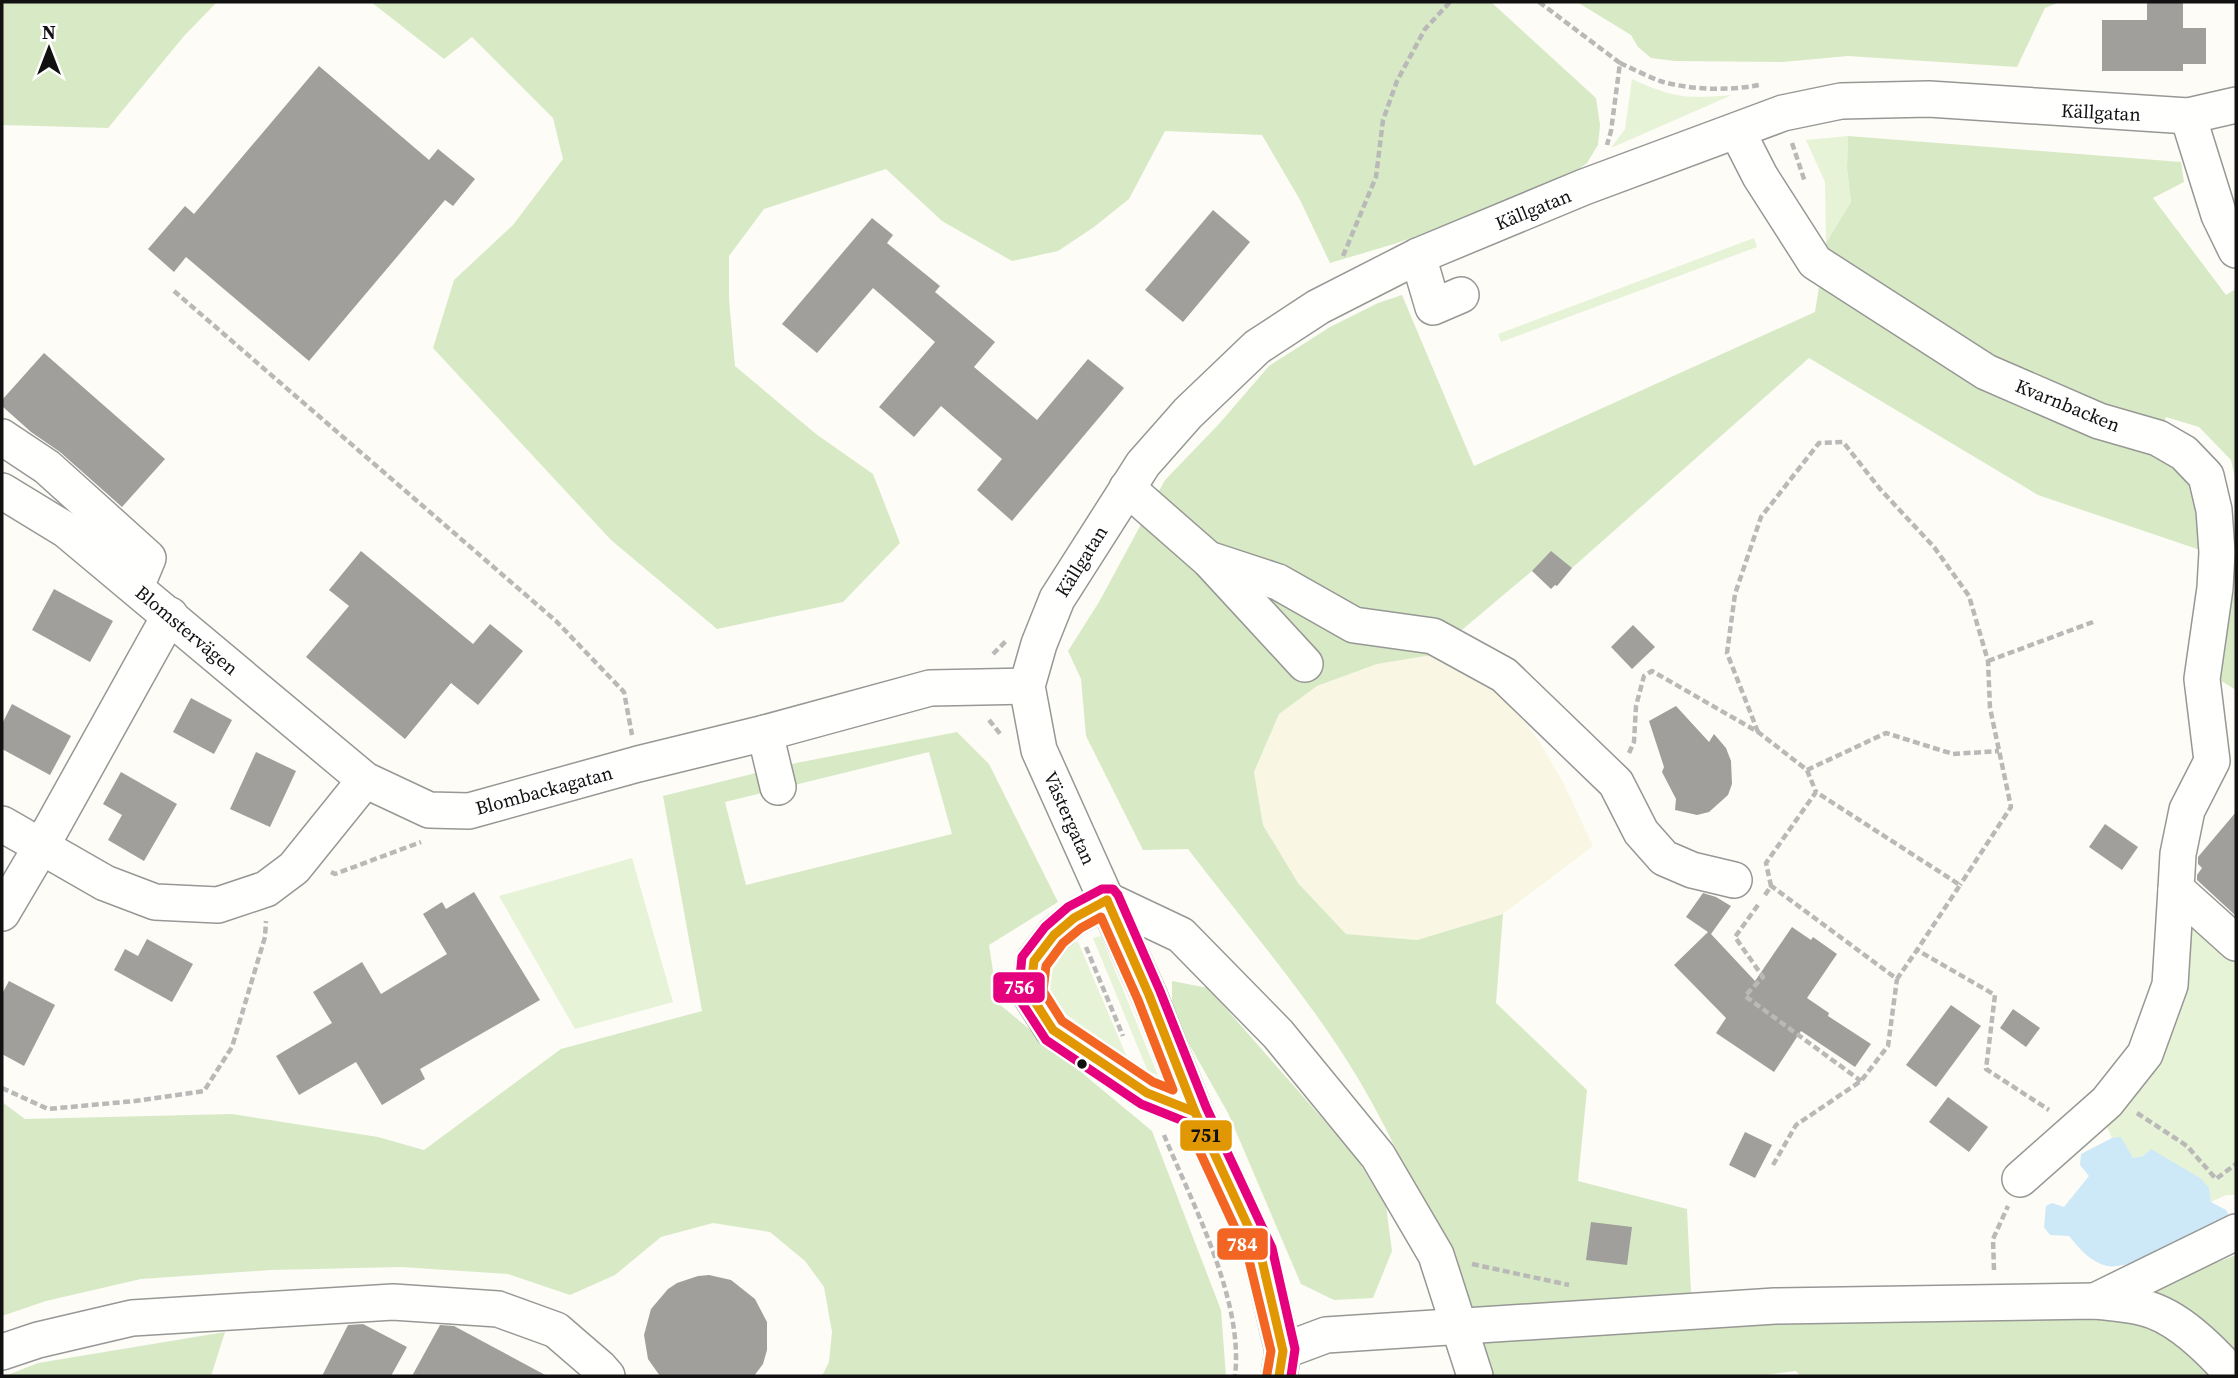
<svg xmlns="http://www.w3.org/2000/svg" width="2238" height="1378" viewBox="0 0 2238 1378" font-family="'Source Serif 4',serif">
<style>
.farmland{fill:#f9f7e4}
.green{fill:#e7f3d7}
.forest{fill:#d8eac5;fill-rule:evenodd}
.water{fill:#cde8f7}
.building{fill:#a19f9c}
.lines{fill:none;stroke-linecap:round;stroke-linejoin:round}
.minor-casing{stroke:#979795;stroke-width:38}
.path{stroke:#b9b9b8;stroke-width:4.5;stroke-dasharray:7 3.5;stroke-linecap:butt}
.minor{stroke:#fffffe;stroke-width:35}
.bus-1-casing{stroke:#fff;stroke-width:14}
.bus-2-casing{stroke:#fff;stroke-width:14}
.bus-3-casing{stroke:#fff;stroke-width:14}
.bus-1{stroke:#e09702;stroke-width:9}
.bus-2{stroke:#f26522;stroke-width:9}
.bus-3{stroke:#e5007d;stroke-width:9}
.bus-dot{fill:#111;stroke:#fff;stroke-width:2.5}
.labels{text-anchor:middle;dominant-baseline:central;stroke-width:7;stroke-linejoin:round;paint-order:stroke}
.street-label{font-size:19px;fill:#111;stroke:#fff}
.line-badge{stroke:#fff;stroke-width:2.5}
.badge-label{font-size:19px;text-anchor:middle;font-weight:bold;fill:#fff}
.pale-badge-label{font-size:19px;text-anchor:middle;font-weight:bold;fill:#111}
</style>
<rect width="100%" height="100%" fill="#fdfcf7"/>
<polygon class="farmland" points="1432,655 1477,677 1511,704 1539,741 1563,782 1593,846 1503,914 1417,940 1346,934 1298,883 1263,825 1254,772 1279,714 1317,686 1377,664"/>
<g class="green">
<path d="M1632 79C1674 98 1686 99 1732 95L1611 148 1625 129Z"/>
<polygon points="1848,136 1847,168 1851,202 1826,243 1825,182 1806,140"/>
<polygon points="1754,238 1757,247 1501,342 1498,334"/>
<polygon points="632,858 673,1002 575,1029 499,896"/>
<polygon points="2189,914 2236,956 2236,1195 2226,1195 2211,1202 2209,1188 2143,1156 2133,1158 2121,1138 2112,1138 2103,1117"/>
<polygon points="1101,936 1158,1075 1148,1072 1093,938"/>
<path d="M1078 942 1129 1062 1062 1011 1048 992C1051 963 1047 950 1078 942Z"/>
</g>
<g class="forest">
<polygon points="2,2 217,2 184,36 108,128 2,125"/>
<polygon points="371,2 1491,2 1596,98 1600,125 1598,145 1587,163 1550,191 1394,244 1330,263 1300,200 1262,135 1165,131 1129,199 1094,227 1058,251 1012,261 942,221 886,169 764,209 729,256 729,299 735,366 816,434 873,474 900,543 843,602 717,629 611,540 433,348 454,280 513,225 563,159 553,118 472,37 444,59"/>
<polygon points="1577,2 2060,2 2045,8 2017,67 1848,56 1783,62 1675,61 1651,58 1638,47 1631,35"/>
<path d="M1848 136 2181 162 2184 182 2153 198 2226 295 2236 289V482L2231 460 2199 427 2166 417 2161 434 2197 480 2206 552 2038 495 1809 358 1572 568 1532 571 1432 655 1377 664 1317 686 1279 714 1254 772 1263 825 1298 883 1346 934 1417 940 1503 914 1496 1003 1587 1090 1578 1181 1687 1209 1691 1293 1701 1327 2087 1313 2236 1255V1376H1800L1796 1371 1758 1376H1490C1450 1276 1414 1173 1359 1080 1310 998 1246 925 1188 849L1143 850 1086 736 1081 679 1068 651 1099 602 1165 480 1219 424 1269 366 1330 327 1378 303 1402 295 1474 466 1815 312 1826 243 1851 202 1847 168Z"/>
<polygon points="2223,590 2236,593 2236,690 2218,679"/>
<path d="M957 732 989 764 1058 902 989 945 998 1003 1152 1131 1221 1310 1226 1376H822L829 1362 832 1332 824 1287 805 1261 770 1232 713 1223 661 1237 615 1275 570 1295 508 1274 401 1267 271 1270 141 1279 46 1301 2 1316V1102L25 1119 232 1114 378 1137 424 1150 561 1049 702 1011 663 796 796 763ZM929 752 952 834 746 885 725 802Z"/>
<polygon points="1172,981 1208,988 1356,1157 1386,1206 1392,1251 1373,1298 1334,1300 1301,1284 1228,1113 1172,1014"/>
<polygon points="225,1332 211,1376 5,1376 38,1363"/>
</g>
<path class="water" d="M2121 1137 2133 1158 2143 1156 2151 1149 2200 1178 2209 1188 2211 1202 2226 1210 2234 1224C2210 1233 2128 1271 2107 1266 2090 1262 2079 1248 2069 1236L2050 1235 2044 1227 2046 1206 2052 1203 2064 1207 2089 1176 2080 1165 2081 1154 2112 1138Z"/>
<g class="building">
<polygon points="2147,2 2183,3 2183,28 2206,28 2206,64 2183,64 2183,71 2102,71 2102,20 2147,20"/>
<polygon points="319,66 429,160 438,149 475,179 453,206 445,200 309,361 186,257 174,272 148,249 185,206 194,214"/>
<polygon points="1213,210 1250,242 1183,322 1145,290"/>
<polygon points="872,218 893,235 887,243 940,286 935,292 995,342 974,367 1037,420 1088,359 1124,388 1012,521 977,490 1002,459 941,406 914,437 879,407 935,342 873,288 817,353 782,324"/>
<polygon points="44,353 165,459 122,507 60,452 31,432 2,406 2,400"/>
<polygon points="361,551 473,644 490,624 523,651 478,705 451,683 405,739 306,657 349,606 329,590"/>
<polygon points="1551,551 1572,568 1557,586 1555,585 1551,589 1532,571"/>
<polygon points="54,589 113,621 90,662 32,630"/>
<polygon points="1633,625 1655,647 1632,669 1611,647"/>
<polygon points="191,698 232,720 214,754 173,732"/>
<polygon points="12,704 71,736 50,775 2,749 2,724"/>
<polygon points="1676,706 1709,742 1714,734 1726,748 1731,761 1732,784 1728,795 1709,812 1697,815 1675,810 1676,799 1662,772 1664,767 1649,721"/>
<polygon points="256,752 296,771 270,827 230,809"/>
<polygon points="121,772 177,804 144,861 108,840 122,815 103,804"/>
<polygon points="2236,812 2236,916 2197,880 2197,875 2202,868 2198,864 2198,857"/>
<polygon points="2105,824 2138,847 2122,870 2089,847"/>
<polygon points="474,892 540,1000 420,1069 425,1079 382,1105 356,1062 299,1095 276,1056 332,1023 313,992 362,962 381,994 447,954 423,914 442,902 446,909"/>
<polygon points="1703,893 1716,897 1731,906 1711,934 1755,981 1792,927 1811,940 1813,937 1837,954 1807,998 1829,1013 1828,1016 1871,1044 1855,1067 1801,1031 1774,1072 1716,1033 1726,1018 1674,965 1708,932 1686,917"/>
<polygon points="147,939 193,964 172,1002 114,970 125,949 138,956"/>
<polygon points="9,981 55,1005 24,1066 2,1054 2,994"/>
<polygon points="1951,1005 1981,1026 1936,1087 1906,1065"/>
<polygon points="2013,1009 2040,1028 2026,1047 2000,1028"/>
<polygon points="1948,1097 1988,1127 1969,1152 1929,1122"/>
<polygon points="1745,1132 1772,1145 1755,1178 1729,1165"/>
<polygon points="1591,1222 1632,1227 1627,1265 1586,1260"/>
<polygon points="709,1275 731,1280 755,1299 767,1322 767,1350 763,1364 754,1376 660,1376 648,1359 644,1335 651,1309 668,1289 677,1283 698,1276"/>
<polygon points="363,1324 407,1347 391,1376 322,1376 348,1325"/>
<polygon points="440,1325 454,1326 547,1376 412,1376"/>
</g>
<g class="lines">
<defs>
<g id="minor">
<polyline points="2188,116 2219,215 2236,250"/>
<polyline points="1737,131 1760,176 1815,262 1986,372 2099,421 2158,438 2184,453 2206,476 2214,510 2217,552 2215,588 2202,679 2212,761 2187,810 2178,854 2176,889 2236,943"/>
<polyline points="1418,256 1433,307 1461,295"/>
<polyline points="2,437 47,467 148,558 136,587"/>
<polyline points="1127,488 1208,559 1278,582 1354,625 1433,636 1504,675 1616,783 1641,832 1664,858 1692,870 1734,880"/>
<polyline points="2,491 66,530 365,780 429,810 469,811 638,764 765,733 930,688 1027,686"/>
<polyline points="1210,561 1305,664"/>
<polyline points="765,733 778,787"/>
<polyline points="2,824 105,883 155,902 218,905 266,889 294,868 365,780"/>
<polyline points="1107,900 1181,935 1278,1034 1378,1156 1436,1255 1475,1376"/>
<polyline points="1107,900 1074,918 1054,935 1034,961 1030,994 1053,1030 1147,1093 1195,1112"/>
<polyline points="2,913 41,847 170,615"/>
<polyline points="2020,1179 2107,1102 2145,1054 2170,985 2176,889"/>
<polyline points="2095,1301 2236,1232"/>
<path d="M1283 1351 1326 1335 1775 1306 2095 1301C2111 1303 2128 1304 2144 1308 2178 1316 2212 1351 2234 1376"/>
<polyline points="2,1352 38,1340 132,1318 393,1302 498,1309 556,1330 600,1368 607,1376"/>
<polyline points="1279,1376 1283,1351 1260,1252 1195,1112 1149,995 1039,750 1027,686 1039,644 1057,599 1143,464 1188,413 1257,347 1318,307 1418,256 1584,187 1783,113 1841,101 1929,99 2188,116 2236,105"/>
</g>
</defs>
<use href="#minor" class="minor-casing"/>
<g class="path">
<polyline points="1539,2 1620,63 1611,131 1607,145"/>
<path d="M1620 63C1633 69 1647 76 1660 81 1690 90 1729 91 1759 85"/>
<polyline points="1792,143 1805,182"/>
<polyline points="1343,256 1376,177 1383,120 1397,81 1425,29 1450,2"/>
<polyline points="174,291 556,621 624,692 632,735"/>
<polyline points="993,654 1006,641"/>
<polyline points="1988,661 2093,622"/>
<polyline points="989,720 1001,735"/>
<polyline points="1758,732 1727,653 1735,594 1761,517 1819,443 1843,442 1880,489 1934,547 1969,596 1988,661 1990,708 2011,807 1960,885"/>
<polyline points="1629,753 1634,742 1636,706 1644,676 1652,671 1758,732 1807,770 1816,792"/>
<polyline points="1807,770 1886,733 1953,754 1999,751"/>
<polyline points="331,872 335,874 421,842"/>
<polyline points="1770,885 1897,979 1917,950 1995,995 1986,1069 2049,1110"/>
<polyline points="1765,895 1771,886 1766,863 1816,792 1960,885 1917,950"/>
<polyline points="1758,905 1735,937 1763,977 1745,996 1861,1081"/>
<polyline points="1086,947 1123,1036"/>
<polyline points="2,1088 48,1109 135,1101 204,1091 232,1047 265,937 266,921"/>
<polyline points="2137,1113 2187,1146 2216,1179 2236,1164"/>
<path d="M1164 1135C1193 1205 1244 1301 1235 1376"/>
<polyline points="1773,1165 1796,1125 1861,1081 1888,1046 1897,979"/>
<polyline points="1472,1264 1569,1285"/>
<polyline points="1994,1270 1993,1239 2008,1206"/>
</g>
<use href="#minor" class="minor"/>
<defs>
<g id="bus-1">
<polyline points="1107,900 1149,995 1195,1112 1260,1252 1283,1351 1279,1376"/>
<polyline points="1107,900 1074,918 1054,935 1034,961 1030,994 1053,1030 1147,1093 1195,1112"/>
</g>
<g id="bus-2">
<polygon points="1101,917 1138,1000 1173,1090 1153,1082 1062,1021 1043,991 1046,966 1063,943 1081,928"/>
<polyline points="1186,1122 1248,1256 1271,1351 1267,1374"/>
</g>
<polyline id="bus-3" points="1186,1122 1141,1104 1046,1040 1018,997 1022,957 1045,927 1068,907 1102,889 1113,889 1118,895 1160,991 1206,1107 1272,1248 1295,1349 1291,1376"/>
</defs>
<use href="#bus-1" class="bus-1-casing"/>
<use href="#bus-2" class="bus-2-casing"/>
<use href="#bus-3" class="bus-3-casing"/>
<use href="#bus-1" class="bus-1"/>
<use href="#bus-2" class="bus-2"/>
<use href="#bus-3" class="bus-3"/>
</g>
<circle class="bus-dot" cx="1082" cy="1064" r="6"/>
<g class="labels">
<g class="street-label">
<text transform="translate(2101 112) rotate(3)">Källgatan</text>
<text transform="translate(1533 209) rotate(-22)">Källgatan</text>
<text transform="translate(2068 405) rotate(22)">Kvarnbacken</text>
<text transform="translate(1081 561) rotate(-58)">Källgatan</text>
<text transform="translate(187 630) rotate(40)">Blomstervägen</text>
<text transform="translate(544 790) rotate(-15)">Blombackagatan</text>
<text transform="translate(1070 818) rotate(66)">Västergatan</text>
</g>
</g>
<g class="line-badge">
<rect x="992" y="971" width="54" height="33" rx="7" fill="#e5007d"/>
<rect x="1179" y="1119" width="54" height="33" rx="7" fill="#e09702"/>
<rect x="1216" y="1227" width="53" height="34" rx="7" fill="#f26522"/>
</g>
<g class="badge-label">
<text x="1019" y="994">756</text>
<text x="1242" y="1251">784</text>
</g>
<g class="pale-badge-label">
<text x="1206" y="1142">751</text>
</g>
<rect width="2238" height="1378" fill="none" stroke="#111111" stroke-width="7"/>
<g transform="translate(49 49)" stroke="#ffffff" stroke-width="5" paint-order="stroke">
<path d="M0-5L12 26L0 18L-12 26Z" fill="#111111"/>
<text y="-10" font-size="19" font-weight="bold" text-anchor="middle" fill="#111111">N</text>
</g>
</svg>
